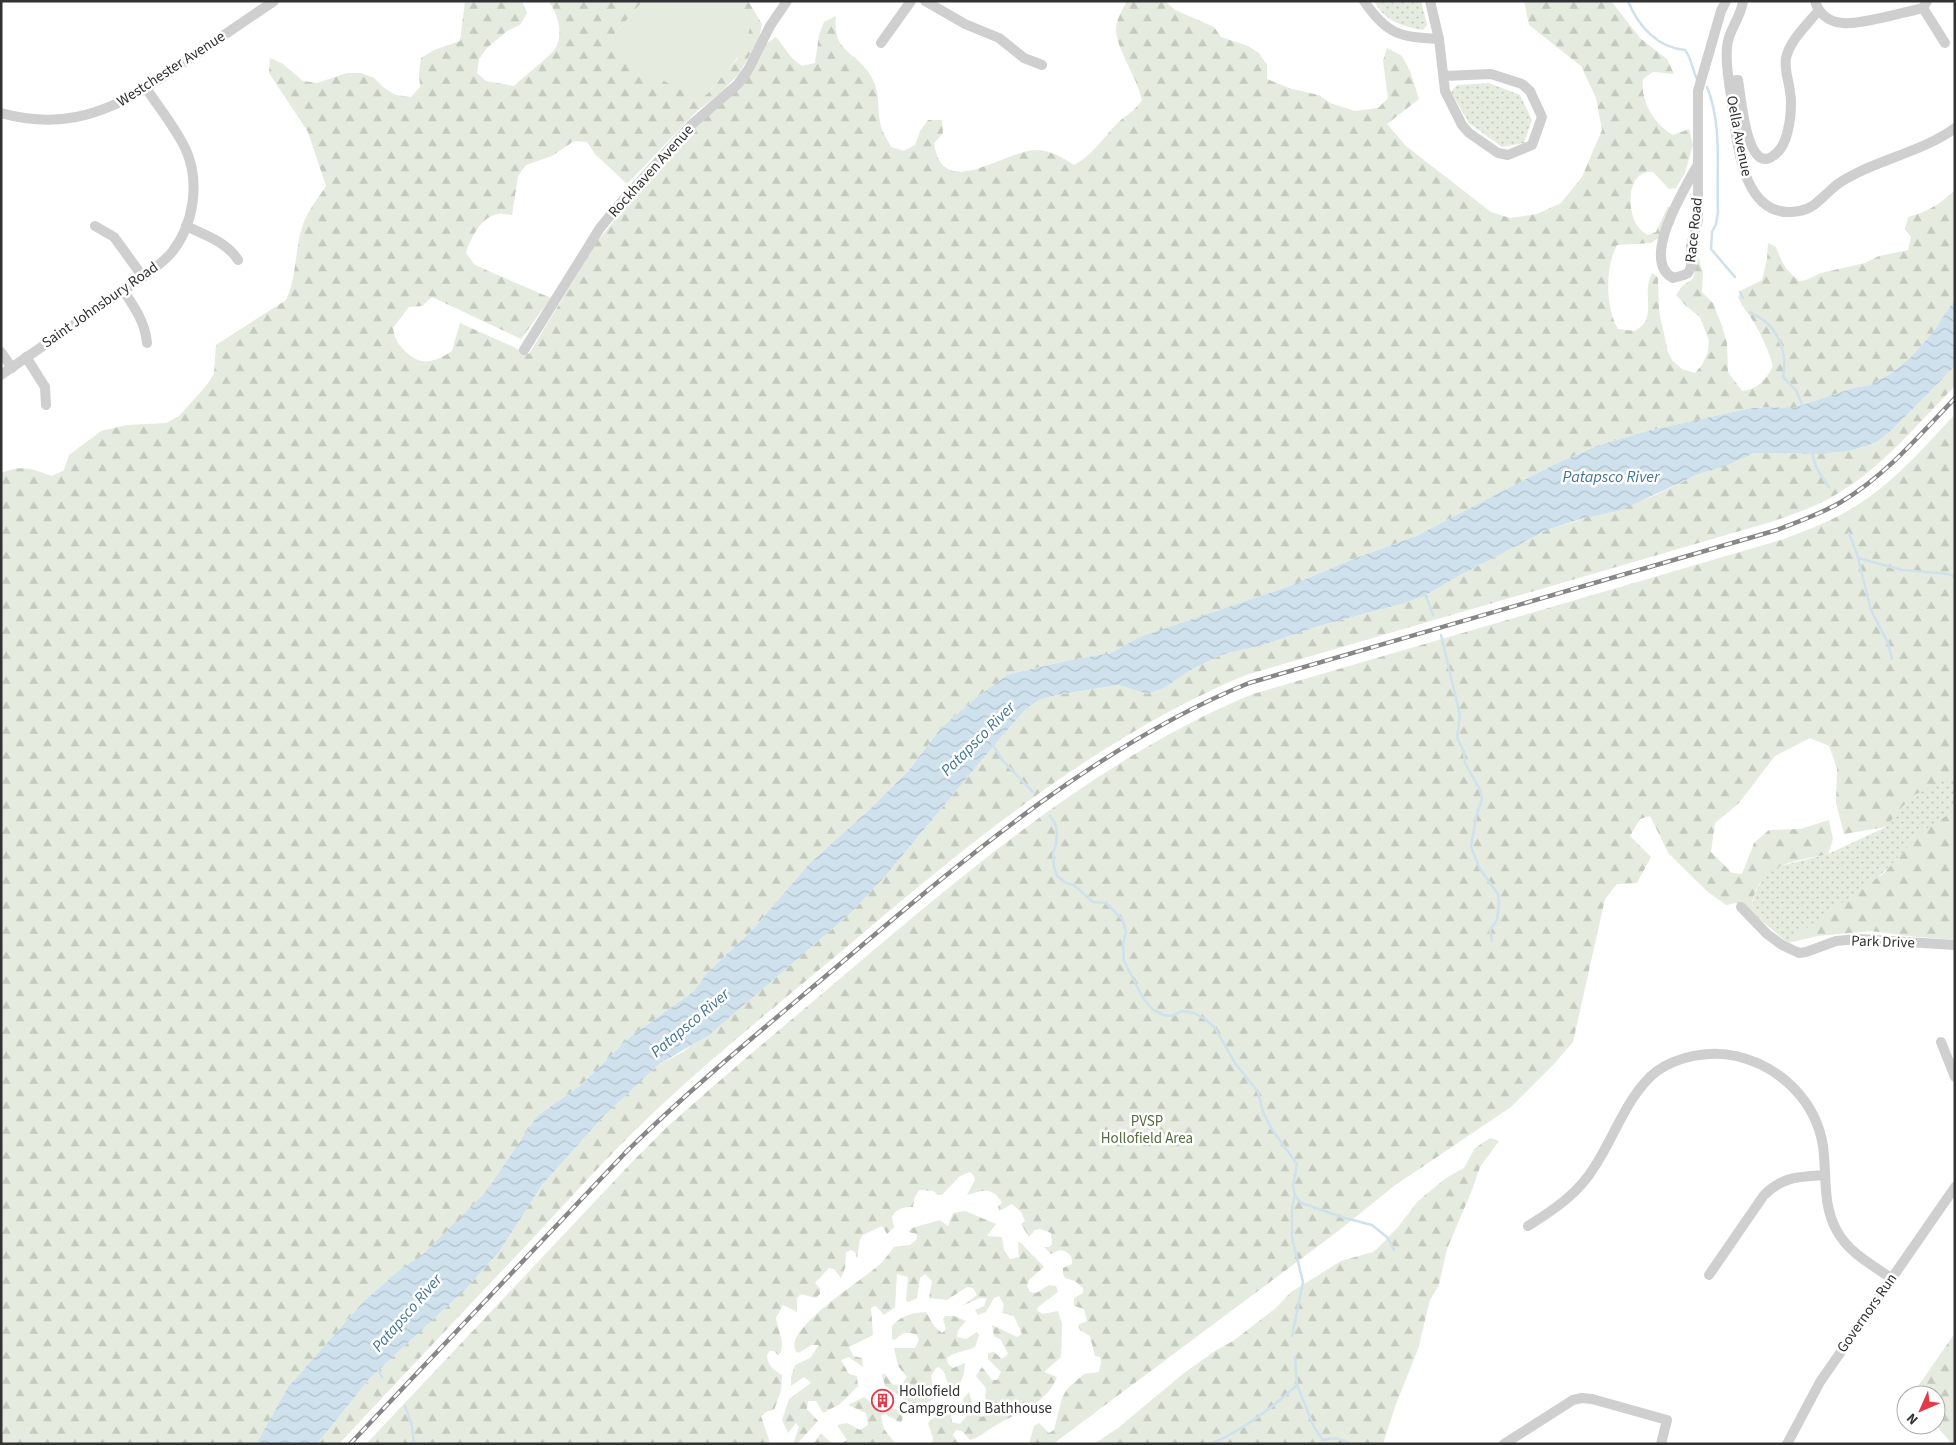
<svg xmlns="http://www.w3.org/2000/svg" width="1956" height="1445" viewBox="0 0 1956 1445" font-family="'Source Sans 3',sans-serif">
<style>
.green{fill:url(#green-dots)}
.forest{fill:url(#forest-firs)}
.pitch{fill:#e5ebde}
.water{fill:url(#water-waves)}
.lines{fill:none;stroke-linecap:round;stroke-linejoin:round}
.stream{stroke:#cee1ed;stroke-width:2.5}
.minor{stroke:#cfcfcf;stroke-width:10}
.rail-casing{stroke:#878787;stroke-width:4.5}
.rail{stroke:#fff;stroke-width:2.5;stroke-dasharray:8;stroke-linecap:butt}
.labels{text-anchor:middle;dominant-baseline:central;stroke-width:5;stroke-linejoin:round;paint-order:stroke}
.street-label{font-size:15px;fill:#323232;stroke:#fff}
.park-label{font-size:15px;fill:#566d3f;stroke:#fff}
.poi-label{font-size:15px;fill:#323232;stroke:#fff;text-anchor:start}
.water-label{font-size:16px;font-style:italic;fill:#407593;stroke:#fff}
</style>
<defs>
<pattern id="green-dots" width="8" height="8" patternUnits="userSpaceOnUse" patternTransform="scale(1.25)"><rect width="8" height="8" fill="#e5ebde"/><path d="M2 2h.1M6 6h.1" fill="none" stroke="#c5cabf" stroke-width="1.8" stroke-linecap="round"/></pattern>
<pattern id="forest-firs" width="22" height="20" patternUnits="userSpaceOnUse" patternTransform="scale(1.25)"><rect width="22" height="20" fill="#e5ebde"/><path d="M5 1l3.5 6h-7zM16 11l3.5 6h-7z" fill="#c5cabf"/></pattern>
<pattern id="water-waves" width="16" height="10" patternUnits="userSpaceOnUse" patternTransform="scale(1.25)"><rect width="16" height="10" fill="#cee1ed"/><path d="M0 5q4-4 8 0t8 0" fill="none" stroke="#b1c2cc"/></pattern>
</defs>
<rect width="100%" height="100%" fill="#fff"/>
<g class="green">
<path d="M1374 1H1421L1427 25 1423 30C1401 26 1385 21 1374 1Z"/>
<polygon points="1489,83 1520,95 1532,120 1524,143 1502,147 1469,123 1451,92 1457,85"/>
<path d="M1955 713V936L1901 855C1869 890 1825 913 1788 943L1755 915 1752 909 1754 895 1764 876 1776 867 1828 854 1886 827Z"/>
</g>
<g class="forest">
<path d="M465 1H522L527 13 520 25 507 31 487 48 479 59 477 73 486 81 514 86C523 77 548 58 555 49 564 34 558 13 548 1H643L614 35 701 98 707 94 737 59 751 20 739 1H748L762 24 759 38 739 74 719 94 696 112 627 184 595 154 587 142 574 141 552 156 526 165 518 176 512 215C508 215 503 213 499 214 482 215 470 239 466 253L474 264 486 270 551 298 521 339 432 297 422 306 409 307 393 328C395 340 398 344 406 352 422 367 435 362 452 351L460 323 529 354 596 243 655 170 700 122 747 80 767 43 776 37 792 58 802 66 815 63 819 35 824 22 836 16C832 51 853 50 869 73 881 91 877 103 880 122 881 130 887 139 891 147L904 151 915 145 920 131 928 120H942L943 133 934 143C942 202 1002 152 1035 150 1051 150 1061 157 1074 165 1095 154 1105 134 1122 119 1131 112 1135 110 1142 100 1138 79 1116 48 1116 30 1116 20 1122 10 1127 1H1165L1175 10 1214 27 1221 37 1248 46 1259 53 1267 65V79L1292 89 1319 95 1330 103 1355 111 1378 108 1388 98 1383 61 1387 48 1402 56 1410 71 1419 99 1387 124 1406 146 1491 212 1510 218 1537 214 1561 203 1582 177 1602 130 1596 98 1581 66 1529 25 1524 1H1611L1640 38 1667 59 1674 74 1653 72 1643 79C1640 101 1654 124 1673 135L1689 129 1693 145 1685 173 1676 188 1669 189 1653 172C1626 169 1626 214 1639 228 1641 231 1645 233 1648 235L1656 232 1668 206 1671 208 1659 238 1651 243 1617 245C1605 267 1605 307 1618 329L1635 331C1639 328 1645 324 1646 320 1652 305 1643 291 1652 273L1658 277 1659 311 1668 352 1672 360 1682 369 1695 373 1702 365 1708 352 1709 341 1700 317 1686 306 1676 295 1682 286 1693 279 1698 256 1703 273 1702 292 1713 303 1722 326 1727 343 1728 372 1742 391C1758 389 1766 380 1773 366 1769 351 1761 334 1753 321 1747 311 1743 309 1738 297L1742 290 1762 280 1767 259 1768 243 1776 247C1782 263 1785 269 1799 281L1806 280 1821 273 1865 263 1879 256 1908 250 1911 237 1905 229 1908 217C1927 212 1940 204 1955 190V299L1933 332 1911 357 1890 374 1870 385 1853 388 1796 407 1751 408 1651 430 1599 445 1553 465 1416 536 1353 559 1287 587 1141 637 1111 653 1070 660 1009 674 978 696 941 728 909 770 871 808 810 863 752 930 708 972 694 991 630 1037 581 1085 537 1116 487 1192 423 1254 397 1272 363 1302 288 1387 256 1444H1V473C22 464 32 469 52 476L64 470 69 455 101 431 127 425 166 423 179 416 206 386 214 374 216 345 286 300C298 275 294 245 305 219 310 208 319 197 326 186L308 132 269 73 270 58 283 64 303 81 317 83 347 73H361L374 78 384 88 396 95 411 97 420 87 419 73 421 58 434 50 460 41Z"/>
<path d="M1955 366V386C1917 424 1884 466 1837 494 1818 506 1796 513 1774 521L1246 675C1108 732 981 833 868 929 796 990 722 1048 653 1113 611 1153 572 1196 533 1238 468 1307 403 1375 339 1444H317L370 1378 465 1290 499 1252 542 1185 603 1117 658 1065 683 1052 772 981 851 913 887 874 1002 736 1026 709 1039 700 1056 695 1120 685 1148 694 1164 688 1191 670 1221 655 1263 645 1319 626 1405 603 1426 595 1455 578 1547 530 1651 497 1699 474 1726 466 1754 453 1820 454 1850 451 1877 442 1894 428Z"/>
<path d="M1955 414V775L1914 795 1899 810 1886 827 1844 834 1836 803 1837 768 1829 746 1810 738 1775 756 1739 803 1715 823 1711 852 1732 873 1742 874 1754 843 1769 830 1800 829 1829 820 1833 839 1828 854C1800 861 1768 861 1755 892 1752 900 1751 907 1755 915L1736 903 1726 905 1708 892 1669 854 1650 816 1640 819 1630 836 1651 857 1637 883 1617 884 1605 899 1573 1042 1553 1065 1511 1107 1394 1186 1337 1232 1053 1444H1029L1034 1426 1039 1423 1049 1433 1054 1430 1062 1398 1067 1389 1084 1374 1099 1372 1101 1362 1100 1357 1095 1356 1090 1336 1080 1330 1078 1325 1087 1321 1084 1309 1074 1306V1298L1083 1293V1288L1075 1281 1065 1278 1063 1274V1268L1072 1264C1073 1256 1068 1251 1060 1250L1051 1254 1044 1247H1049L1052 1244 1051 1233 1040 1229 1035 1230 1029 1237 1021 1224 1025 1221 1021 1212 1012 1204 999 1211 998 1206 1002 1203C992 1186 984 1190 967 1195L975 1180 974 1176 970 1172 960 1176 942 1195H937L934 1191 919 1190 914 1199 913 1207C903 1207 897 1208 892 1217L894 1227 887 1234 882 1226 863 1235 860 1239 857 1258 855 1252 851 1250 846 1252 845 1268 841 1278 834 1269 829 1268 815 1283 820 1289V1294L816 1298 801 1294 797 1298V1312L783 1305 776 1318 782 1342 781 1352 778 1355 774 1351H769L767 1356C768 1366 774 1370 782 1375L781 1391 774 1410 768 1411 761 1416 769 1440 768 1444H366L635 1159 667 1127C731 1070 797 1015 862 960 980 860 1109 753 1253 694L1781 540C1802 532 1824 524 1844 513 1888 489 1921 451 1955 414Z"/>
<polygon points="1955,810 1955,940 1907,936 1871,931 1818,936 1788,943 1812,924 1884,873 1919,834"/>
<polygon points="1490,1138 1499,1141 1480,1167 1472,1190 1447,1249 1439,1285 1430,1300 1418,1349 1396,1404 1383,1444 1094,1444 1118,1428 1184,1373 1215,1351 1233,1341 1276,1308 1291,1292 1341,1261 1373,1252 1378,1248 1398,1227 1418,1201 1446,1178 1464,1168 1475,1148"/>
<path d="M965 1211 996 1224 987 1236 1002 1237 1004 1250 1010 1259 1019 1257 1018 1242 1021 1243 1044 1267 1029 1280 1027 1286 1030 1292 1036 1293 1049 1285 1056 1286 1058 1292 1038 1307 1037 1310 1042 1314 1058 1311 1062 1324 1061 1357 1044 1372 1057 1377C1047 1404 1016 1413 993 1427 985 1432 980 1437 970 1440L962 1431 956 1430 953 1435 959 1444H932L933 1438 928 1423 942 1410 950 1407 952 1422 960 1424 966 1417 963 1399 969 1392 975 1411 982 1417 985 1415 986 1388 976 1376 982 1367 992 1380H997L1001 1372 988 1359V1353L994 1352 1002 1359 1008 1354 1001 1340 994 1336 992 1325 1017 1337 1022 1334 1014 1316 1002 1313 1004 1305 999 1296 994 1298 986 1312 978 1315 975 1310 984 1306 987 1298H980L962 1306 977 1295 973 1288 967 1287 947 1300 929 1298 932 1281 925 1274 920 1278 917 1298 909 1302 906 1301 908 1277 897 1274 895 1307 884 1315 876 1306 871 1308 873 1335 849 1347 853 1356 862 1358 863 1367 849 1357 841 1360 849 1374 857 1376 858 1386 840 1404 823 1413 816 1401H808L807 1409 818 1421 797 1444H793L799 1427 796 1423 788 1433 782 1420 789 1399 811 1383 804 1377 791 1386V1377L795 1365 810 1358 819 1345H812L798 1353C775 1334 867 1277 879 1265 885 1260 889 1253 894 1247L910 1245 917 1239V1234L908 1232 912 1228 940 1220 948 1226 953 1213Z"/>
<path d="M926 1312 934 1326 942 1333 946 1329 943 1319 945 1316H954L966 1321 958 1330 957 1337 966 1339 977 1332 979 1335 975 1347C966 1352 955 1351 947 1358L948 1364 953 1368 965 1363C964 1375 963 1385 950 1390L944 1372 939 1367 936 1368 931 1376 934 1397 925 1406 914 1410 904 1399 885 1386 882 1374H885L893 1385 902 1384 907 1377 898 1366 894 1348H915L919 1340 917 1335C907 1331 903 1332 895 1340L892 1339V1326C902 1315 912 1313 926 1312Z"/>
<polygon points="1955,1333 1955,1444 1952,1444 1936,1425 1936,1395 1912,1395"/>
<polygon points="864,1397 879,1410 896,1409 903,1417 901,1423 885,1414 881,1416 884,1429 894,1442 894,1444 841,1444 847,1440 837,1425 847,1423 860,1430 868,1425 866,1413 848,1405"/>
<polygon points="821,1433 832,1444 813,1444"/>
</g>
<path class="pitch" d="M643 1H739L751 20C748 52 727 70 707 94L701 98 694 97 655 76 616 50 614 35Z"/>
<polygon class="water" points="1955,299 1955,366 1894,428 1877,442 1850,451 1820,454 1754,453 1726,466 1699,474 1621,510 1580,519 1547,530 1455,578 1426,595 1405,603 1319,626 1263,645 1221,655 1191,670 1164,688 1148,694 1119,685 1056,695 1039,700 1026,709 1002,736 887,874 851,913 710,1034 658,1065 603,1117 542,1185 499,1252 465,1290 370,1378 317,1444 256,1444 288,1387 363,1302 397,1272 423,1254 486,1192 537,1116 581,1085 630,1037 694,991 708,972 752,930 810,863 871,808 909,770 941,728 978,696 1009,674 1070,660 1111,653 1140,637 1287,587 1353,559 1416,536 1553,465 1599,445 1651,430 1751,408 1796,407 1853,388 1870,385 1890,374 1911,357 1933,332"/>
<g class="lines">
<g class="stream">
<path d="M1628 1C1638 26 1658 48 1685 50 1692 59 1692 69 1697 79"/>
<path d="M1707 87C1723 126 1716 171 1718 212L1716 224 1712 232 1711 249 1735 277"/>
<polyline points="1740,292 1743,298"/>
<path d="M1750 312C1756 316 1763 319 1768 324 1782 338 1787 358 1783 377L1796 390 1803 407"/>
<path d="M1812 451C1814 466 1820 475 1829 487"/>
<polyline points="1849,533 1857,554 1871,610 1888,643 1892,659"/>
<polyline points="1858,558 1902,570 1949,574 1955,577"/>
<polyline points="1425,593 1433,615"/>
<polyline points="1441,635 1460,715 1457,738 1464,752 1465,763 1480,790 1482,799 1476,817 1471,847 1480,869 1498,894 1499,903 1497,920 1490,930 1492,941"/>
<polyline points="992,744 1003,761 1033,792"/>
<polyline points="1050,816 1055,823 1057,831 1056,844 1053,853 1054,867 1057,876 1066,883 1074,885 1093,902 1106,903 1122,919 1126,931 1123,945 1124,961 1143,998 1153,1010 1164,1015 1172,1016 1182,1011 1194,1013 1205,1019 1215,1028 1235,1063 1258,1092 1263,1112 1271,1128 1297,1164 1293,1186 1295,1195 1301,1203 1345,1218 1372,1225 1388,1238 1394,1250"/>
<polyline points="1292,1336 1303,1282 1292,1238 1292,1208 1295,1195"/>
<path d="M1295 1357 1297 1385 1314 1427 1323 1440C1334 1437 1340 1438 1350 1444"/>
<polyline points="378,1369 382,1377"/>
<polyline points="405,1406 412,1426 414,1444"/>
<path d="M1211 1444C1244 1430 1271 1409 1297 1385"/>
</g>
<g class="minor">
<polyline points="925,1 965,24 999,38 1024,58 1042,65"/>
<path d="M1364 1C1387 35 1400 37 1439 39"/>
<polyline points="1430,1 1439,39 1445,91 1462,125 1469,133 1498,153 1508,155 1532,145 1542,117 1530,91 1522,84 1491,74 1444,76"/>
<path d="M1743 1C1741 18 1728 30 1727 47 1725 66 1730 85 1732 104 1737 142 1742 222 1799 211 1814 209 1822 197 1833 188 1839 182 1847 178 1855 174 1888 157 1925 150 1955 128"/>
<path d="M1815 1C1819 14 1829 22 1843 23 1860 25 1905 12 1923 8L1927 1"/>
<polyline points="1923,8 1945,43"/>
<polyline points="881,43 911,1"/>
<path d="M1729 81 1738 80C1741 94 1746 175 1773 156 1785 148 1788 132 1790 119 1791 110 1792 101 1790 92 1789 81 1784 70 1786 58 1790 40 1807 25 1818 11"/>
<path d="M1 113C56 128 98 117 146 88L274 1"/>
<path d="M1698 164C1686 187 1639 260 1673 278L1684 275 1688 273 1691 267V246L1698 220V91L1721 11 1726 1"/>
<polyline points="95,226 114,237 143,277"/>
<path d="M186 226C205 235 227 242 238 260"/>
<path d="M123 290C135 308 145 322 147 343"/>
<polyline points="524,350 600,228 618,206 691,125 738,84 748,70 770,26 787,1"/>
<polyline points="1,352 12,368"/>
<polyline points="26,357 45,387 46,405"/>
<path d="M1 375 143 277C153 269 164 262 172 252 194 224 200 182 186 150 176 128 159 108 146 88"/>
<polyline points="1741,907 1767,934 1782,945 1799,953 1806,952 1836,941 1859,939 1955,945"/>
<polyline points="1941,1042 1955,1077"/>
<path d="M1528 1226C1555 1209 1579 1193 1595 1166 1614 1137 1629 1092 1657 1071 1678 1056 1711 1050 1736 1056 1780 1066 1816 1101 1823 1146 1827 1175 1822 1205 1837 1231 1848 1252 1872 1265 1891 1278"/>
<path d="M1709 1275 1764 1195C1784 1176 1798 1177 1825 1175"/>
<polyline points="1504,1444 1573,1400 1582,1398 1592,1399 1667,1420 1661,1444"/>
<polyline points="1787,1444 1820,1382 1955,1187"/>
</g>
<defs>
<path id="rail" d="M350 1444 627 1151C694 1085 768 1025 840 964 964 859 1097 745 1249 683L1777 530C1799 521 1821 514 1841 502 1886 475 1919 436 1955 398"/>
</defs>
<use href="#rail" class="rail-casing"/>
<use href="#rail" class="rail"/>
</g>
<defs>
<symbol id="building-ring" viewBox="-11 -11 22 22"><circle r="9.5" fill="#fff" stroke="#e13b4b" stroke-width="1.5"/><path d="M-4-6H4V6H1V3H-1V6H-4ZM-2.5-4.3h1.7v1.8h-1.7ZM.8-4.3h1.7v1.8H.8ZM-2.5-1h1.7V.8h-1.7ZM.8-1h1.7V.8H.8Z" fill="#e13b4b"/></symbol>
</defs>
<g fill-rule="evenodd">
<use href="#building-ring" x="870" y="1388" width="25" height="25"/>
</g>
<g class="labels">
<g class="street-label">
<text transform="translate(171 69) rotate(-33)">Westchester Avenue</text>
<text transform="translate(1739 136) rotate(79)">Oella Avenue</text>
<text transform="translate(651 171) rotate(-48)">Rockhaven Avenue</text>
<text transform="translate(1694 230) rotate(-84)">Race Road</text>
<text transform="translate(100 305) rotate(-35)">Saint Johnsbury Road</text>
<text transform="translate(1883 942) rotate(2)">Park Drive</text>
<text transform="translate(1867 1313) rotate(-55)">Governors Run</text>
</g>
<g class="park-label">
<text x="1147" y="1121">PVSP<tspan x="1147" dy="17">Hollofield Area</tspan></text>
</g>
<g class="poi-label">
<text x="899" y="1391">Hollofield<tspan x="899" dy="17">Campground Bathhouse</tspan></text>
</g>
<g class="water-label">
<text x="1611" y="477">Patapsco River</text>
<text transform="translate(978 739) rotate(-45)">Patapsco River</text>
<text transform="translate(690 1023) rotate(-40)">Patapsco River</text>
<text transform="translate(407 1313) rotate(-49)">Patapsco River</text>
</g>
</g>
<rect width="1956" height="1445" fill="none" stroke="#323232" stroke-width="5"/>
<g transform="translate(1921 1410) rotate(225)"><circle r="24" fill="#ffffff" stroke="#adadad"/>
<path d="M0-4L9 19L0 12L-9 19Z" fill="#e13b4b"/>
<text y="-8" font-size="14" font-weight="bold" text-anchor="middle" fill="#323232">N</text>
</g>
</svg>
